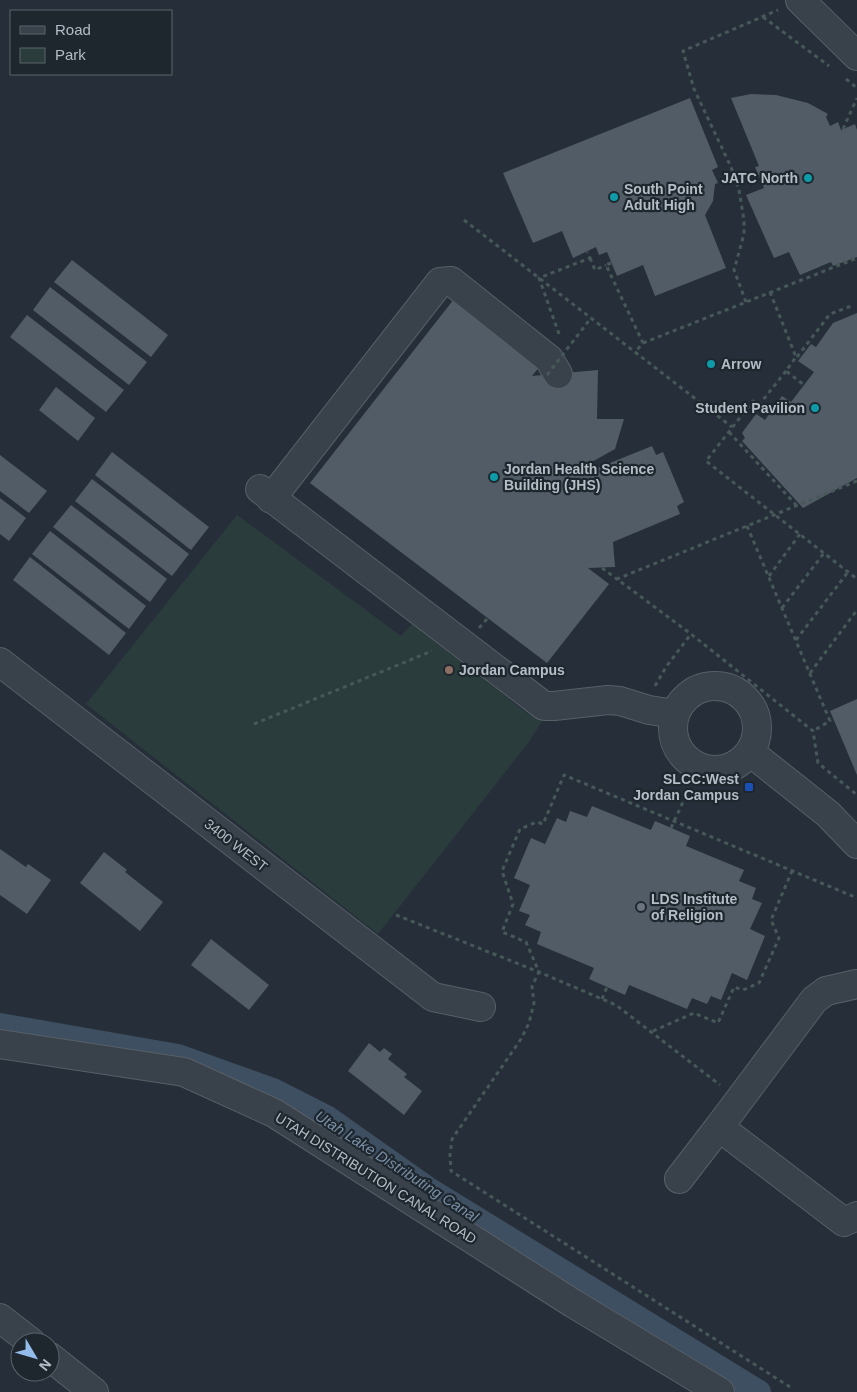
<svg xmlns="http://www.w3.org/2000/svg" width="857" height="1392" viewBox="0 0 857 1392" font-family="Helvetica,sans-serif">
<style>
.green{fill:#2a3d3c}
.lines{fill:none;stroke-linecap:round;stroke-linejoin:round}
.canal{stroke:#3d4f60;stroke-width:24}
.building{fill:#515c67}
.minor-casing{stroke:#575f67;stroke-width:30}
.path{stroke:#475859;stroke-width:3;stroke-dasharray:4 4;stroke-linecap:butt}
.minor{stroke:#39414a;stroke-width:28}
.path-bridge{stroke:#475859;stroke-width:3;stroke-dasharray:4 4;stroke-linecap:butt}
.culture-dot{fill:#0f9aa8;stroke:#1e262e;stroke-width:2}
.education-dot{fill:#8d6e63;stroke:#1e262e;stroke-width:2}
.transit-dot{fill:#1a4fb4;stroke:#1e262e;stroke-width:2}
.worship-dot{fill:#6b7280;stroke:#1e262e;stroke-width:2}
.labels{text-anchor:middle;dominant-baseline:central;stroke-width:4.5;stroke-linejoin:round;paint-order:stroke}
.poi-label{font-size:14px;font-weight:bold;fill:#b4bcc5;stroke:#1e262e;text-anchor:start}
.street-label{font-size:14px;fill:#b4bcc5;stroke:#1e262e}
.water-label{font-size:15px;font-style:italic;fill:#798fa5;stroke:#1e262e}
</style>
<rect width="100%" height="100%" fill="#262f39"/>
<polygon class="green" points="237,515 401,636 412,624 528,714 543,720 528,743 378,934 86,704"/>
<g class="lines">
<polyline class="canal" points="0,1025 178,1056 273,1090 328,1118 430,1190 759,1392"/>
</g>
<g class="building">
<polygon points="751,94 776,95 808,103 828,114 826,117 830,126 838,122 841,130 855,124 857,130 857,257 833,266 831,262 800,275 789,252 774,258 746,195 764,188 755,167 759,166 731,98"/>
<polygon points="690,98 718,167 712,170 718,183 715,184 713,201 705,215 726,268 655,296 643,265 617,276 607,252 599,255 596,247 573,258 562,231 533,243 503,173"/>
<polygon points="72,260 168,335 151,357 54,282"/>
<polygon points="50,287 147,362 129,385 33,310"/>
<polygon points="454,299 540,366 532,376 598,370 597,419 624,419 615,449 590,463 590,471 652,446 656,455 663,452 684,502 677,506 680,514 613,542 615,567 588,568 609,584 547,663 310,483"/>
<polygon points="857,313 857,478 803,508 742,441 745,438 742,433 756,414 765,420 782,396 791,402 814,372 798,361 811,344 816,347 833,323"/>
<polygon points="27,315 124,390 106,412 10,337"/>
<polygon points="56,387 95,418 78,441 39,410"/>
<polygon points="112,452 209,527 191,550 95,475"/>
<polygon points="0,455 47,491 29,513 0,491"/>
<polygon points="92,479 189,554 172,576 75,501"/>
<polygon points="0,498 26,518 9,541 0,534"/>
<polygon points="71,505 167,579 150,602 53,527"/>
<polygon points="50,531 146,606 129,629 32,554"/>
<polygon points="30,557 126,633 109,655 13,580"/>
<polygon points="857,699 857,775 830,711"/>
<polygon points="592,806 651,830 655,821 690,836 686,846 744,870 739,881 756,888 752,899 762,903 750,929 765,936 747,980 732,973 721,1000 711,996 707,1004 692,998 687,1009 629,985 625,995 589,979 594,968 537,944 541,932 525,925 530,915 519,911 530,885 514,878 531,838 545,844 557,818 566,822 570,811 587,817"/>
<polygon points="0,849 26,867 28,864 51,880 27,914 0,895"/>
<polygon points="104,852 127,870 125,872 163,902 140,931 80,883"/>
<polygon points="211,939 269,985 249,1010 191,965"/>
<polygon points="369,1043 380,1052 384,1048 392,1054 388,1059 407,1074 404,1077 422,1091 404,1115 348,1071"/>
</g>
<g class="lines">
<defs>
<g id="minor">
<polyline points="800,0 857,56"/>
<polyline points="260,489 544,706 554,706 608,700 620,701 649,710 675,714"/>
<polyline points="271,499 440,282 451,281 549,359 558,374"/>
<polyline points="0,662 433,997 481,1007"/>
<circle cx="715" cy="728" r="42"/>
<polyline points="750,752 828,814 857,844"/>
<polyline points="857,984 826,991 814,1000 719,1127 844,1222 857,1216"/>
<polyline points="0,1044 184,1072 274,1113 574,1304 720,1392"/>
<polyline points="679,1179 719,1127"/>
<polyline points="0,1318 31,1342"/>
<polyline points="50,1357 94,1392"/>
</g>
</defs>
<use href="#minor" class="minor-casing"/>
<g class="path">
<polyline points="763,17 829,66"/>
<polyline points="846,79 857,88"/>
<polyline points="843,129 857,98"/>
<polyline points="464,220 732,427"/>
<polyline points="590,258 595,270 606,265"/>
<polyline points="611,263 606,265 643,343 635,352"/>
<polyline points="770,292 796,357 786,371 804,385"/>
<polyline points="746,302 734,270 744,234 744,220 739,190 731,167 694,89 683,51 778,10"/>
<polyline points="559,334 539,278 590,258 587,252"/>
<polyline points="643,343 857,258"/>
<polyline points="797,357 830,314 854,305"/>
<polyline points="786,371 759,405 753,401 706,461 857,579"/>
<polyline points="729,432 796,505"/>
<polyline points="857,481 617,579 691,634 813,731 818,763 857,795"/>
<polyline points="747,526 830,721 813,731"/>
<polyline points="602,568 617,579"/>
<polyline points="769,576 800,534"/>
<polyline points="782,608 824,553"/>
<polyline points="479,628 487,619"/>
<polyline points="796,640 848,572"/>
<polyline points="810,673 857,610"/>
<polyline points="655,686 666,667 691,634"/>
<polyline points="254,724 432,651"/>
<polyline points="671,828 690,787"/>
<polyline points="396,915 539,972 616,1005 720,1085"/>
<polyline points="602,999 607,987"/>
<polyline points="653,1031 694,1013 718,1023 734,987 743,990 759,983 779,938 771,920 792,871"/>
<polyline points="790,1387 451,1171 450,1155 452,1139 521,1039 529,1023 534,1003 532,986 539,972 526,942 502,932 513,904 502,871 520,829 537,822 543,824 564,775 857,898"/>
</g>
<use href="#minor" class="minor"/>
<polyline class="path-bridge" points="547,375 591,318"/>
</g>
<g class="culture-dot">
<circle cx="808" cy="178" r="5"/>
<circle cx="614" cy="197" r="5"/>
<circle cx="711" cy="364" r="5"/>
<circle cx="815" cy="408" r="5"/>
<circle cx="494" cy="477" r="5"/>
</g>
<circle class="education-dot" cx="449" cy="670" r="5"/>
<rect class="transit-dot" x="744" y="782" width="10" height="10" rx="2.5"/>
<circle class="worship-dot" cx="641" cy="907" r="5"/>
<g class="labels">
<g class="poi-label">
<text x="798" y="178" text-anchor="end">JATC North</text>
<text x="624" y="189">South Point<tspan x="624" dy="16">Adult High</tspan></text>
<text x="721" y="364">Arrow</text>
<text x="805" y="408" text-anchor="end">Student Pavilion</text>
<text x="504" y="469">Jordan Health Science<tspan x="504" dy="16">Building (JHS)</tspan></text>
<text x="459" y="670">Jordan Campus</text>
<text x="739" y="779" text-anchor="end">SLCC:West<tspan x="739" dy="16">Jordan Campus</tspan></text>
<text x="651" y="899">LDS Institute<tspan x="651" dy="16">of Religion</tspan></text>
</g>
<g class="street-label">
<text transform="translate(236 845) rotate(38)">3400 WEST</text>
<text transform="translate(376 1178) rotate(32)">UTAH DISTRIBUTION CANAL ROAD</text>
</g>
<g class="water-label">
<text transform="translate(397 1166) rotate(33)">Utah Lake Distributing Canal</text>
</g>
</g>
<rect x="10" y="10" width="162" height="65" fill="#1e262e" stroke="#5a626a"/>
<rect x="20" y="26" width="25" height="8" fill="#39414a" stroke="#5a626a"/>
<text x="55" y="35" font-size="15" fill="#b4bcc5">Road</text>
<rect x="20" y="48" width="25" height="15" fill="#2a3d3c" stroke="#5a626a"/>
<text x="55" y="60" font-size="15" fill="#b4bcc5">Park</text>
<g transform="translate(35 1357) rotate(128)"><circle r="24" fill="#1e262e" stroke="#5a626a"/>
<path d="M0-4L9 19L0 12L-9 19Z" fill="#93bceb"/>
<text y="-8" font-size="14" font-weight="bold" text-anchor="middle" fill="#b4bcc5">N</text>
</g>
</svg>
